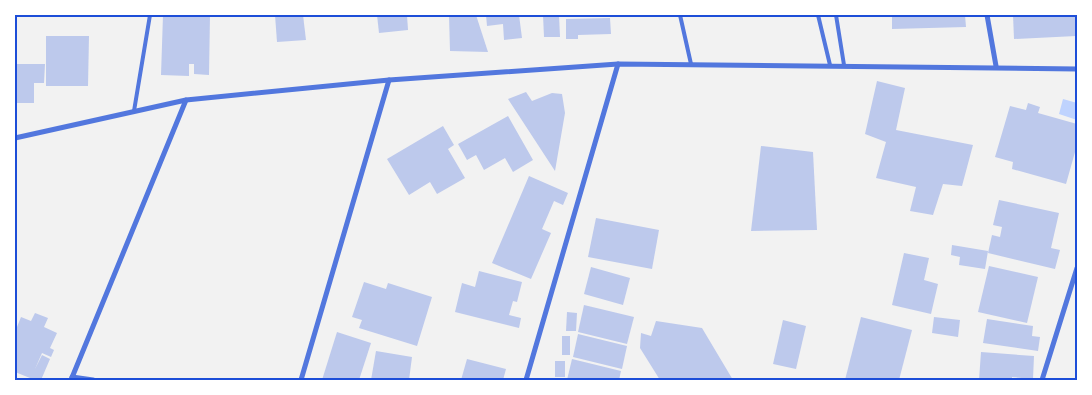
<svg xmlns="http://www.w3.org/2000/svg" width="1092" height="395" viewBox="0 0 1092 395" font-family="'PT Sans',sans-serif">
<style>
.water{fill:#bfd3fe}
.building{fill:#bdc9ec}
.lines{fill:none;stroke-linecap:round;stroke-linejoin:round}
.service{stroke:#5277de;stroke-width:4}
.minor{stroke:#5277de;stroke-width:5}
.neatline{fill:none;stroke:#1d4ed8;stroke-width:2}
</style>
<rect width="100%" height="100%" fill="#f2f2f2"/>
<polygon class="water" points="1063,99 1077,103 1077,120 1059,114"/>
<g class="building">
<polygon points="163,15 210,15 209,75 194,74 194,64 189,64 189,76 161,75"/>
<polygon points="275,15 303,15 306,40 277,42"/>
<polygon points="377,15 407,15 408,30 379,33"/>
<polygon points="449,15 476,15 488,52 450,51"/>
<polygon points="486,15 519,15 522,38 504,40 503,24 487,26"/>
<polygon points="543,15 559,15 560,37 544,37"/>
<polygon points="892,15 965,15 966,27 892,29"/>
<polygon points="1013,15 1075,15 1076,36 1014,39"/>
<polygon points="610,18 611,34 578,35 578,39 566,39 566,19"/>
<polygon points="46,36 89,36 88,86 46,86"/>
<polygon points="15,64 45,64 44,83 34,83 34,103 15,103"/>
<polygon points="877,81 905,88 896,130 973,145 962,186 943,184 933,215 910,211 916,187 876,178 886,142 865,134"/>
<polygon points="526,92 532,101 552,93 562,94 565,113 555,171 508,99"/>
<polygon points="1028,103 1040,107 1038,113 1077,124 1077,145 1066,184 1012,169 1013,162 995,157 1010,106 1026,110"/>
<polygon points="508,116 533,160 513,172 505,158 484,170 476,155 467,160 458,144"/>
<polygon points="443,126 454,145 448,149 465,178 437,194 430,182 409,195 387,159"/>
<polygon points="761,146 813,152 817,230 751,231"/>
<polygon points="529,176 568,193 563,205 554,201 542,229 551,233 531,279 492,263"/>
<polygon points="999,200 1059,213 1051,248 1060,250 1055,269 988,253 992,235 1000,237 1002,227 993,225"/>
<polygon points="596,218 659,230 652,269 588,257"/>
<polygon points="952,245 988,251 985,269 959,265 960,257 951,255"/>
<polygon points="904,253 929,258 924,280 938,284 931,314 892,305"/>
<polygon points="989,266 1038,277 1027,323 978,312"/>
<polygon points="591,267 630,278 623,305 584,294"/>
<polygon points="479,271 522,282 517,302 513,301 509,315 521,318 519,328 455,312 462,283 475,287"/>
<polygon points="364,282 386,289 388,283 432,297 417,346 359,328 362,320 352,317"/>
<polygon points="584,305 634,317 627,344 578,332"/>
<polygon points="567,312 577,313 576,331 566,331"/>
<polygon points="35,313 48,318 44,327 57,333 50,348 54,350 51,357 42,353 35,369 42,355 50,359 41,380 35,380 15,372 15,332 21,317 31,321"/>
<polygon points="861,317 912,330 899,380 845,380"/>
<polygon points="934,317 960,320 958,337 932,333"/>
<polygon points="987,319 1033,326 1032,336 1040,337 1038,351 983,343"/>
<polygon points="783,320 806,326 796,369 773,364"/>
<polygon points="656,321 702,328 733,380 660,380 640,348 641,333 651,336"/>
<polygon points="337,332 371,343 359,380 322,380"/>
<polygon points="578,334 627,346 622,369 573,357"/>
<rect x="562" y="336" width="8" height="19"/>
<polygon points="376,351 412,357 409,380 371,380"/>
<polygon points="981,352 1034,356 1033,379 1012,377 1012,380 979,380"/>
<polygon points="467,359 506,369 503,380 461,380"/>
<polygon points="572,359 621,371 619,380 567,380"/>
<rect x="555" y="361" width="10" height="16"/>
</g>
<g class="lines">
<g class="service">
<polyline points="680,15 691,64"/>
<polyline points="818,15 830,65"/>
<polyline points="836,15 844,65"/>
<polyline points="134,111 150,15"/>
</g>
<g class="minor">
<polyline points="987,15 996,66"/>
<polyline points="15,138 186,100 389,80 618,64 1077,69"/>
<polyline points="72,377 93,380"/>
<polyline points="71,380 186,100"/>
<polyline points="301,380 389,80"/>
<polyline points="526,380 618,64"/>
<polyline points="1042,380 1077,268"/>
</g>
</g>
<rect width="1092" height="395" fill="none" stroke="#ffffff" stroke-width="32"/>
<rect x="16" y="16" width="1060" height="363" class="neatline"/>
</svg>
